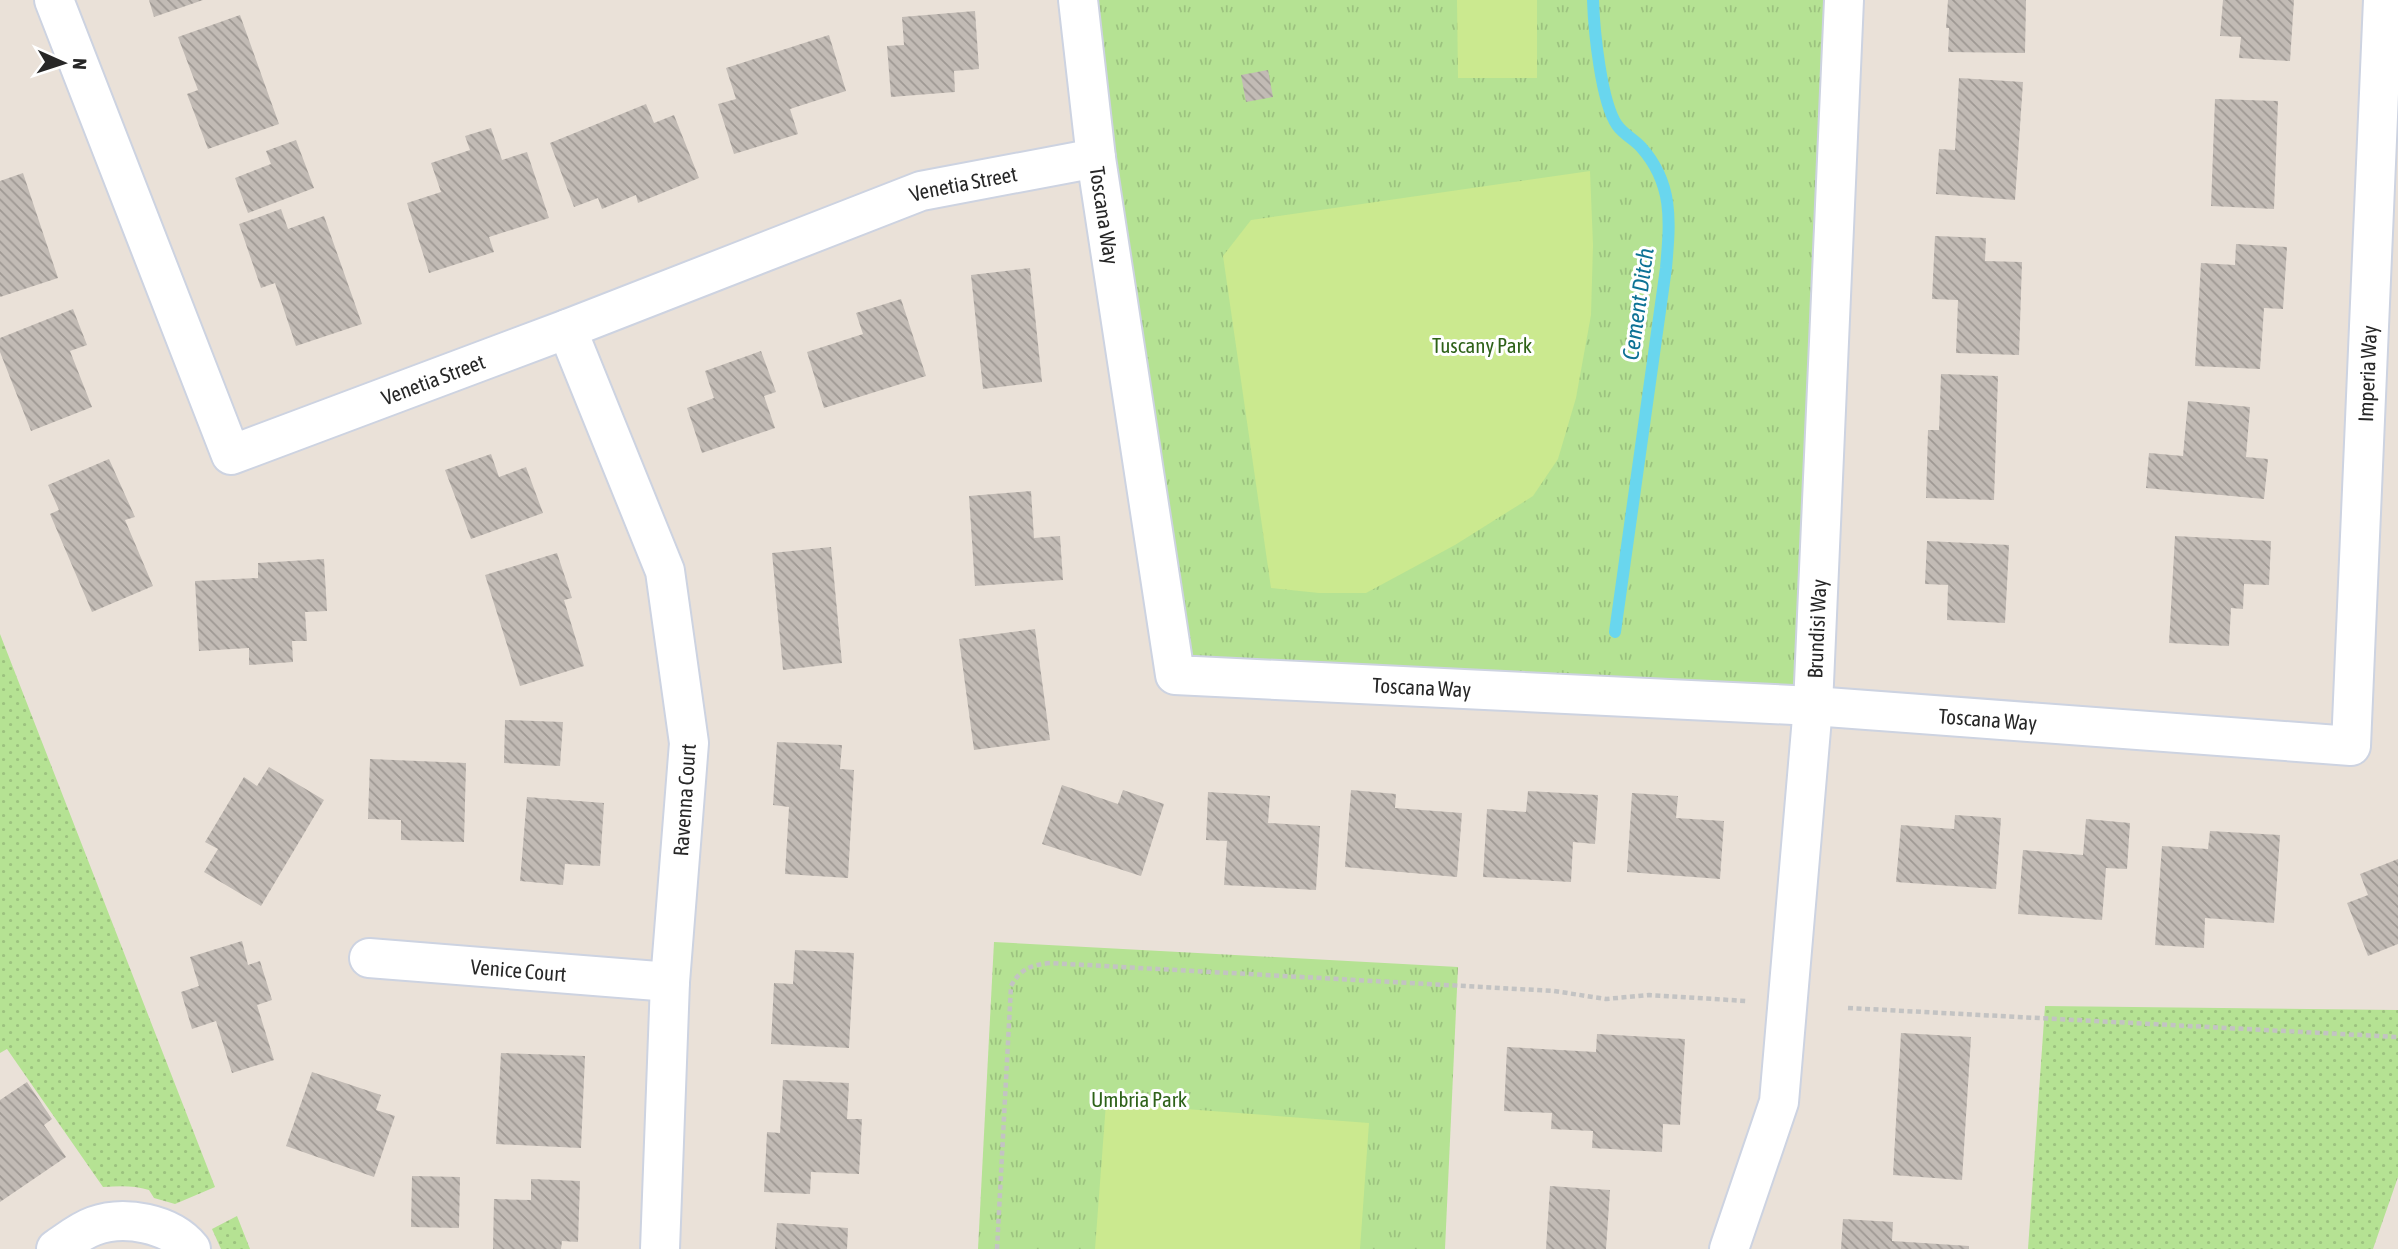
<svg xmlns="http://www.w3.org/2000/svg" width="2398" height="1249" viewBox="0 0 2398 1249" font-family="'Asap Condensed',sans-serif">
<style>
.grass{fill:url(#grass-dots)}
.park{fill:url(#park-tufts)}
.pitch{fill:#cbe98f}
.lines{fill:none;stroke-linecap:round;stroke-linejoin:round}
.stream{stroke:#69d6ee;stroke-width:12}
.building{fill:url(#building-back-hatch)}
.street-casing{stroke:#cdd3e1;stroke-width:42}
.path{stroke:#c3c3c3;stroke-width:4.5;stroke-dasharray:5 3.5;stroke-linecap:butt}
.street{stroke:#fff;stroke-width:38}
.labels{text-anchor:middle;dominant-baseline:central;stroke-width:6;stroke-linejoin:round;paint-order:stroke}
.street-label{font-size:21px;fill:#272727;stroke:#fff}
.park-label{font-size:21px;fill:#2e6219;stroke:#fff}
.water-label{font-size:23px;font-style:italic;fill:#0d7295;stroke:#fff}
</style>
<defs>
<pattern id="grass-dots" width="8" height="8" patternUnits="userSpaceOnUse" patternTransform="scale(1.75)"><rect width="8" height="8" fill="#b5e293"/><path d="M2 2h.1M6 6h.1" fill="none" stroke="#9cc27f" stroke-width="1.8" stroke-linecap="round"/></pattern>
<pattern id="park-tufts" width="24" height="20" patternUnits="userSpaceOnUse" patternTransform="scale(1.75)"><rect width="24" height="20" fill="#b5e293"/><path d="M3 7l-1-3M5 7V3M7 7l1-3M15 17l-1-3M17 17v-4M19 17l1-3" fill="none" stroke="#9cc27f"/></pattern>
<pattern id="building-back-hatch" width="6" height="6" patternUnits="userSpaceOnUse" patternTransform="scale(1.75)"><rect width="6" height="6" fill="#c2bbb5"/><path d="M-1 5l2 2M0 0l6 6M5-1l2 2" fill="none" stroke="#9e9893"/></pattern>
</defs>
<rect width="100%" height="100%" fill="#eae1d8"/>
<g class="grass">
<path d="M0 634 215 1187 175 1204 154 1198 149 1190C133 1185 119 1186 103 1187L7 1049 0 1053Z"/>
<polygon points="2045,1006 2398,1010 2398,1177 2373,1249 2028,1249"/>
<polygon points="237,1216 250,1249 221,1249 212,1229"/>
</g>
<g class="park">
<polygon points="1078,0 1844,0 1813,706 1175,675"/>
<polygon points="994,942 1458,967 1445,1249 978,1249"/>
</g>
<g class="pitch">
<polygon points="1457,0 1537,0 1537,78 1458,78"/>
<polygon points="1590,171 1593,245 1591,315 1576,398 1558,459 1533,496 1455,545 1366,593 1319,593 1271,588 1223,256 1251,220"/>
<polygon points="1106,1103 1369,1123 1360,1249 1095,1249"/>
</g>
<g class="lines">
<path class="stream" d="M1593 0C1594 30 1601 102 1617 125 1623 134 1634 139 1641 147 1674 184 1670 222 1666 268L1615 632"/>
</g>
<g class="building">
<polygon points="149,0 203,0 154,17"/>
<polygon points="1948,0 2026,0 2025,53 1948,52 1949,28 1946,28"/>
<polygon points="2223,0 2294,0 2290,61 2239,58 2241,37 2220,36"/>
<polygon points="975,11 979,69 954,71 955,92 891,97 887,46 904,45 902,17"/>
<polygon points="240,15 279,124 208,149 187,94 198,90 178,37"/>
<polygon points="829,35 846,91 790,109 798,134 734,154 718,104 736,99 726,68"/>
<polygon points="1268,70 1273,97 1246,102 1241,75"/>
<polygon points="1959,78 2023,82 2015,200 1936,194 1939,149 1955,150"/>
<polygon points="2215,99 2278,101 2274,209 2211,206"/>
<polygon points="646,104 654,123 674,115 699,178 638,203 636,195 602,209 598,198 574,207 550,143"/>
<polygon points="491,128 502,160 527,152 549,218 489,237 494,252 429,273 407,203 441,192 431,163 470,150 465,136"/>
<polygon points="296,140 314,188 248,213 235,178 271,164 266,151"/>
<polygon points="23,173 58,278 0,297 0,181"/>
<polygon points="281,209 288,229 324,216 362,324 296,346 275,283 261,288 239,224"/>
<polygon points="1935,236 1986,238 1985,261 2022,262 2019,355 1956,353 1958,300 1932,299"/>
<polygon points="2236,244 2287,247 2283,309 2264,308 2260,369 2195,366 2201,263 2235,265"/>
<polygon points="1030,268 1042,382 983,389 971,275"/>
<polygon points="901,299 926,376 824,408 807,352 863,334 856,313"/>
<polygon points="73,309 87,345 70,351 92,407 31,431 0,352 0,338"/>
<polygon points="761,351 776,392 764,396 775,428 702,453 687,408 714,398 705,371"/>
<polygon points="1941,374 1998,376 1994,500 1926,498 1928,430 1939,430"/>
<polygon points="2188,401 2250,407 2246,457 2268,459 2264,499 2146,488 2149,453 2183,456"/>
<polygon points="491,454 499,477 526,467 543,513 471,539 445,470"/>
<polygon points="109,459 135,517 125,520 153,586 92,612 50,514 59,510 48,485"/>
<polygon points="1031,491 1034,538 1060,536 1063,580 975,586 969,496"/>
<polygon points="2175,536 2271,541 2269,585 2244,584 2243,609 2231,608 2229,646 2169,643"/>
<polygon points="1927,541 2009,545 2005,623 1947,620 1948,585 1925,584"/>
<polygon points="831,547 842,663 783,670 772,553"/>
<polygon points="557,553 572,598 564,600 584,666 520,686 485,575"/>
<polygon points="324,559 327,611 305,612 307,641 292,641 293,662 249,665 249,648 199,651 195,581 258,578 258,563"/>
<polygon points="1035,629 1050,740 974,750 959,639"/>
<polygon points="505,720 563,722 560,766 504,763"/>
<polygon points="777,742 842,745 840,769 854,770 848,878 785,874 789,807 773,805"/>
<polygon points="370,759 466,763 464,842 401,840 401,820 368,819"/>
<polygon points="269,767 324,800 261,906 204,872 218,849 205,842 244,777 257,786"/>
<polygon points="1062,785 1118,804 1123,790 1164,804 1141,876 1042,844"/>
<polygon points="1351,790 1396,794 1395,808 1462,813 1457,877 1345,867"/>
<polygon points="1528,791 1598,795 1595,844 1573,842 1571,882 1483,877 1487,809 1526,812"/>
<polygon points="1208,792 1270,796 1268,823 1320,826 1316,890 1224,885 1227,841 1206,840"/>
<polygon points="1632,793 1678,796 1676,818 1724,821 1720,879 1627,872"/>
<polygon points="527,797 604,803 600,866 565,864 563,885 520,881"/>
<polygon points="1955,815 2001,818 1996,889 1896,882 1901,825 1954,829"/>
<polygon points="2086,819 2130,823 2127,869 2106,868 2102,920 2018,914 2023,850 2083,855"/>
<polygon points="2210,831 2280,835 2274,923 2205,918 2204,948 2155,945 2162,846 2208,849"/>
<polygon points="2398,859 2398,944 2368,956 2347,903 2368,895 2360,874"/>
<polygon points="242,941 248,965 260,961 272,1000 257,1005 274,1060 232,1073 216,1021 192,1029 181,992 199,986 190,957"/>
<polygon points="795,950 854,953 849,1048 771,1044 774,983 793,984"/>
<polygon points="1901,1033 1971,1037 1962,1180 1893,1175"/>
<polygon points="1597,1034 1685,1039 1680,1125 1663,1124 1662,1152 1592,1148 1593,1131 1551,1129 1552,1113 1504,1111 1507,1047 1596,1052"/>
<polygon points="501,1053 585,1056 581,1148 496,1144"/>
<polygon points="312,1072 381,1095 376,1110 395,1116 374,1177 286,1146"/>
<polygon points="783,1080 849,1083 847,1119 862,1119 859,1174 811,1172 810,1194 764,1192 767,1132 780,1133"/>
<polygon points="27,1082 52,1119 44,1125 66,1157 0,1202 0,1100"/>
<polygon points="412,1176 460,1177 459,1228 411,1227"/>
<polygon points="531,1179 580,1181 578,1242 562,1241 561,1249 493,1249 494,1199 531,1200"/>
<polygon points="1550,1186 1610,1190 1606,1249 1546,1249"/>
<polygon points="1843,1219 1893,1222 1892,1241 1969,1246 1969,1249 1841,1249"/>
<polygon points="777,1223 848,1228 847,1249 775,1249"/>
</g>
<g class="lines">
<defs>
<g id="street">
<path id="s1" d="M54 0 231 455 567 329 921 191 1096 158"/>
<path id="s2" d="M1078 0 1096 158 1175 675 1813 706 2351 746 2383 0"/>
<polyline points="567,329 665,571 689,743 670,982 660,1249"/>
<path id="s3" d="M369 958 670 982"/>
<path d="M56 1249C68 1241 80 1231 94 1226 124 1215 170 1223 191 1249"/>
<path id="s4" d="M1729 1249 1779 1102 1813 706 1844 0"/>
</g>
</defs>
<use href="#street" class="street-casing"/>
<g class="path">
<polyline points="1848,1008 2398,1037"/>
<path d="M997 1249 1011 986C1020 969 1031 965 1050 963L1554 991 1606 999 1649 995 1746 1001"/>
</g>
<use href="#street" class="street"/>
</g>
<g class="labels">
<g class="street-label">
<text stroke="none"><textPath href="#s1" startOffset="1270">Venetia Street</textPath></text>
<text stroke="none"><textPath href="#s2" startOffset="217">Toscana Way</textPath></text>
<text stroke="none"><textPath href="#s2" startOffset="2233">Imperia Way</textPath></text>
<text stroke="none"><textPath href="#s1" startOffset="704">Venetia Street</textPath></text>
<text stroke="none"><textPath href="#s4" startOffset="630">Brundisi Way</textPath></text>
<text stroke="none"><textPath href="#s2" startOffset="929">Toscana Way</textPath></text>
<text stroke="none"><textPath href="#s2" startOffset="1496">Toscana Way</textPath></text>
<text transform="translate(684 800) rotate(-86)">Ravenna Court</text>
<text stroke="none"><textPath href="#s3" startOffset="150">Venice Court</textPath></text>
</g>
<g class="park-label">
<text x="1482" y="345">Tuscany Park</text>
<text x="1139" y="1099">Umbria Park</text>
</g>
<g class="water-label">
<text transform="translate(1638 304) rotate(-82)">Cement Ditch</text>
</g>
</g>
<g transform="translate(63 63) rotate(93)" stroke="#ffffff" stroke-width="5" paint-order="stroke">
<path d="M0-5L12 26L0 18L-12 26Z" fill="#272727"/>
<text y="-10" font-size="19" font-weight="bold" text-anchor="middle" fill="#272727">N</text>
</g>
</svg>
